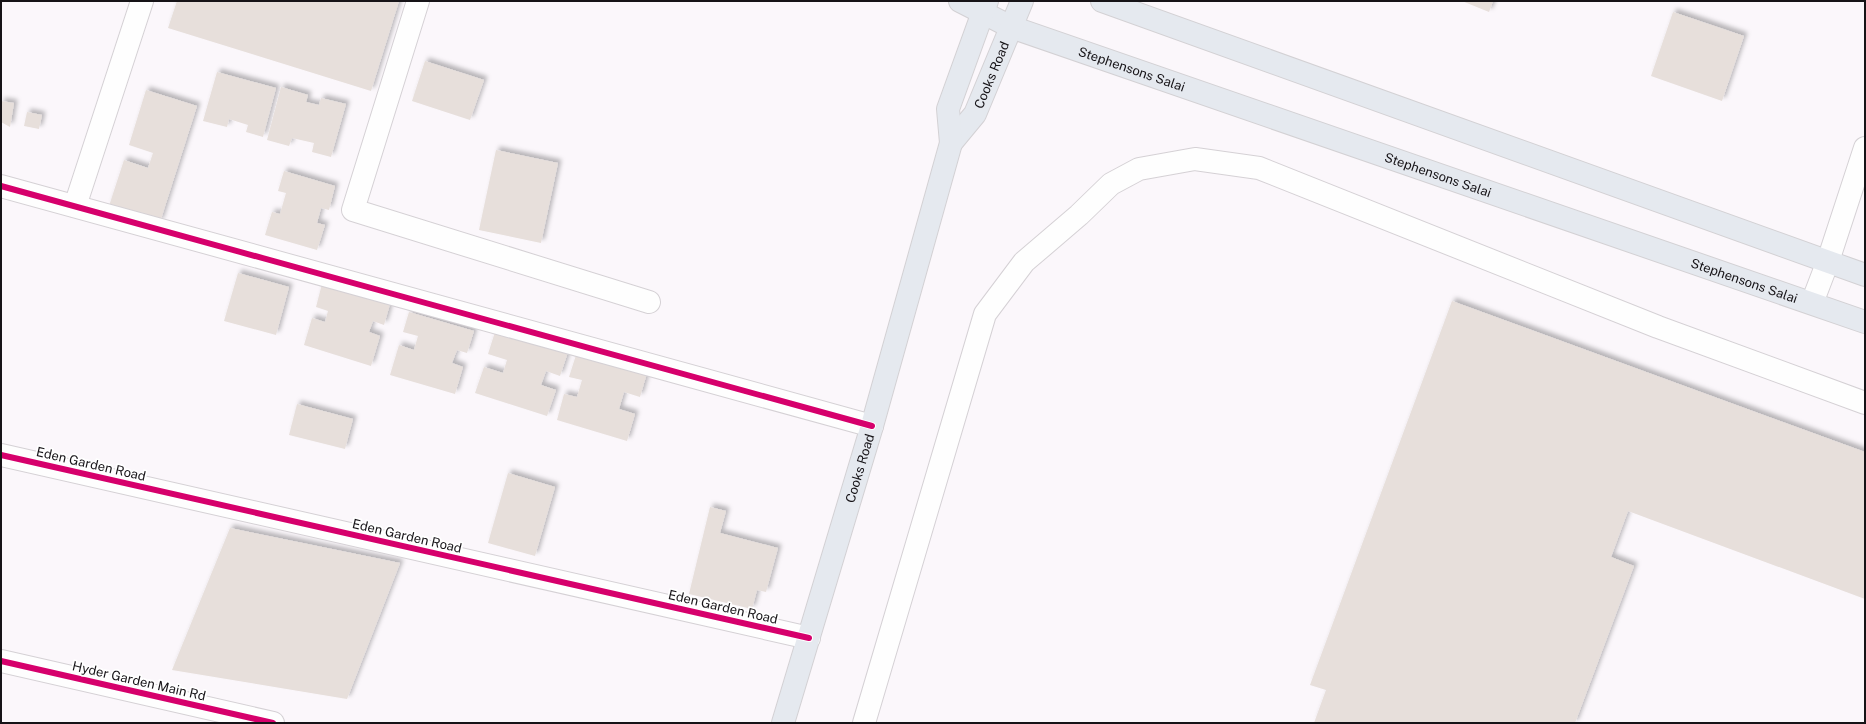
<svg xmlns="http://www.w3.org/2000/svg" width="1866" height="724" viewBox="0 0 1866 724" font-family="'Public Sans',sans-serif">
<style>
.building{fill:#e7dfdb;filter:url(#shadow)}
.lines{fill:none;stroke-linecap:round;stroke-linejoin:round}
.minor-casing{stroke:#d5d1d5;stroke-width:24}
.major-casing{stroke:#d3d1d4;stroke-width:24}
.minor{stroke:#fefefe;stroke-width:22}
.major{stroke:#e5e9ef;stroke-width:22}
.cycleway-casing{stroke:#fff;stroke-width:8}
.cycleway{stroke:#d6006c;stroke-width:6}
.labels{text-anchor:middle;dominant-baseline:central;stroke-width:3.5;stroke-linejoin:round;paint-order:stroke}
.street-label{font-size:13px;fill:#161317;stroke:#fff}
</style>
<defs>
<filter id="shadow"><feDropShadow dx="3.5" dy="-3.5" stdDeviation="2" flood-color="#0004"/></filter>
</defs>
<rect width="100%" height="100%" fill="#fbf7fb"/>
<g class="building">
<polygon points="177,1 399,1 371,91 168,28"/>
<polygon points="1462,1 1493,1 1489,12"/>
<polygon points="1673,12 1744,36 1722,101 1651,76"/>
<polygon points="425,61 484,80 470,120 412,101"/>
<polygon points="217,72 276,88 263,137 246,132 248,125 229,119 227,127 203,121"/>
<polygon points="281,87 308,95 306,102 319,105 321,98 346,104 331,157 312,152 314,143 292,138 289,146 267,140"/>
<polygon points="146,90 197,106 160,222 109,206 124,160 148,168 153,153 129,145"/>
<polygon points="1,101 14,103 10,127 1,122"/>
<polygon points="27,112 42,115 39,129 24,126"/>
<polygon points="496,150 558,163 541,243 479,230"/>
<polygon points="284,171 335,186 329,210 321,208 317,223 325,225 317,250 265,235 272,212 280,214 286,193 278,191"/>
<polygon points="238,273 289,287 276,335 224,321"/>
<polygon points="322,284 390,304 384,325 373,321 369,332 380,336 371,366 304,345 312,318 325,322 328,311 316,307"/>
<polygon points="1452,301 1865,452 1865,599 1628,511 1611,557 1634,566 1575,723 1314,723 1326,690 1310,685"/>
<polygon points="409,312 474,331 467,353 457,350 452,363 463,367 455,394 390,375 399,345 414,350 418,336 403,332"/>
<polygon points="496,329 568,352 560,376 546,371 541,385 556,390 547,416 475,393 484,367 503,373 507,360 488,354"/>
<polygon points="577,352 647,373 640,397 624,392 619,409 635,414 627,441 557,420 564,394 577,397 582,380 569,377"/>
<polygon points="297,404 353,419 345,449 289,435"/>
<polygon points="508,473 555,487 535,556 488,543"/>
<polygon points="710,507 726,511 720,533 778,548 766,592 757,590 752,609 689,594"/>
<polygon points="230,528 400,563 347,699 172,670"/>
</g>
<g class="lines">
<defs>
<g id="minor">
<polyline points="418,1 353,210 649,302"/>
<polyline points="1,186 872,426"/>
<polyline points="75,206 142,1"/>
<polyline points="1812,303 1828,261 1865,148"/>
<polyline points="1,455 809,638"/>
<polyline points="1,661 273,723"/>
<polyline points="864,723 985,314 1024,262 1079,215 1111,184 1139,169 1195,159 1259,168 1658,327 1865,403"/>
</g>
<g id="major">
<path id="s1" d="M960 1 1011 27 1865 322"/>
<polyline points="1102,1 1865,275"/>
<path id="s2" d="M951 143 975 114 1022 1"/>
<path id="s3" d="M783 723 872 426 951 143 948 109 987 1"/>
</g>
</defs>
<use href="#minor" class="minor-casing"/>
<use href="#major" class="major-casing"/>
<use href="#minor" class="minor"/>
<use href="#major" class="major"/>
<defs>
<g id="cycleway">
<polyline points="1,186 872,426"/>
<polyline points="1,455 809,638"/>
<polyline points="1,661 273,723"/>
</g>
</defs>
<use href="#cycleway" class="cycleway-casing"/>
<use href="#cycleway" class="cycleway"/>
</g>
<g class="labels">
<g class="street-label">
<text stroke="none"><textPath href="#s1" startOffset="185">Stephensons Salai</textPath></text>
<text stroke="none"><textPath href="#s2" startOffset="80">Cooks Road</textPath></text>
<text stroke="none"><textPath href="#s1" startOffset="509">Stephensons Salai</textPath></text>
<text stroke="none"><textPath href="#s1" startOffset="833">Stephensons Salai</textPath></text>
<text transform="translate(91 464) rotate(13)">Eden Garden Road</text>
<text stroke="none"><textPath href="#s3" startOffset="266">Cooks Road</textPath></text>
<text transform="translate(407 536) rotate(13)">Eden Garden Road</text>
<text transform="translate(723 607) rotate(13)">Eden Garden Road</text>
<text transform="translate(139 681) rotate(13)">Hyder Garden Main Rd</text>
</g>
</g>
<rect width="1866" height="724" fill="none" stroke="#161317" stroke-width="4"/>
</svg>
